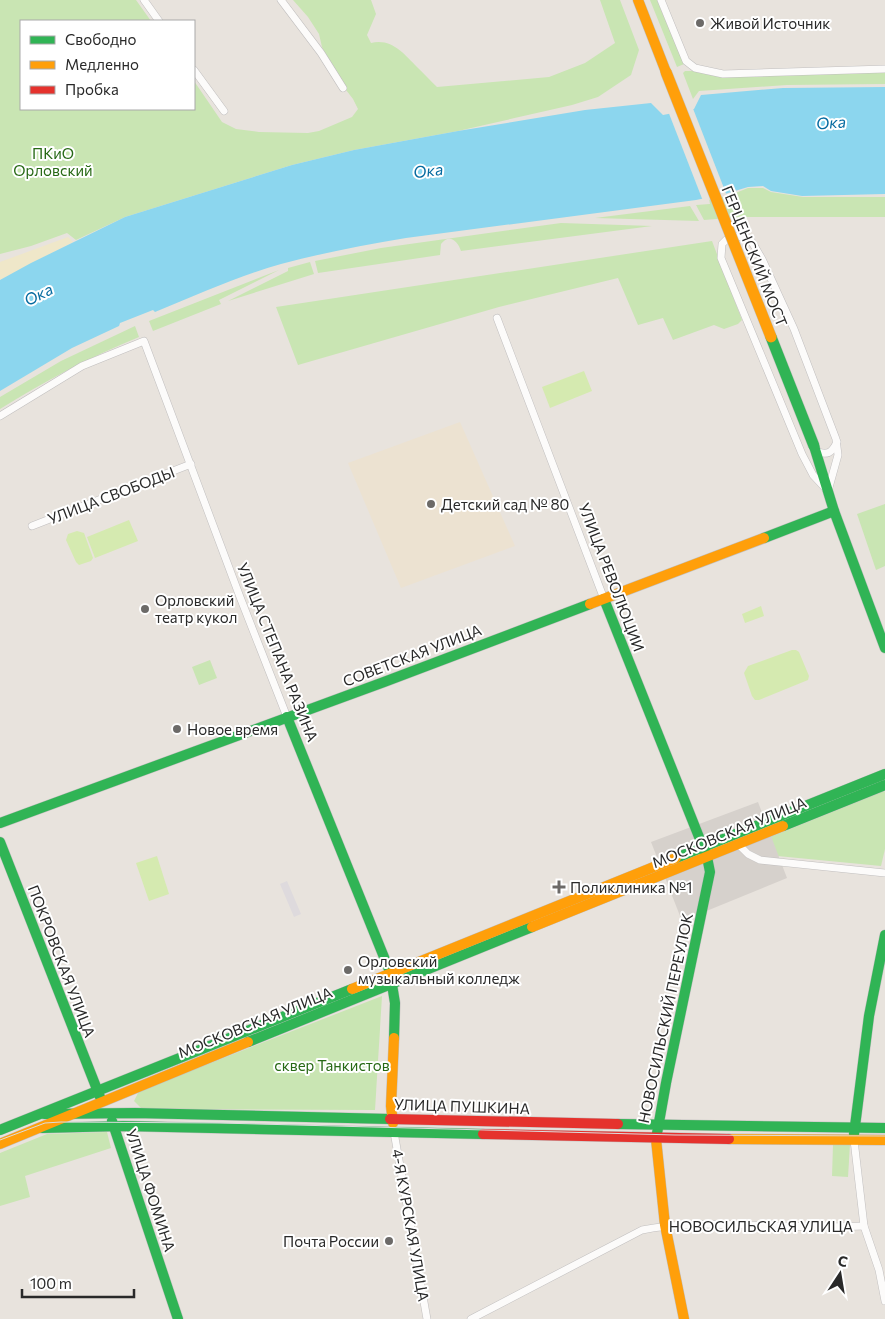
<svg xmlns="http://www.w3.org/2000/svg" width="885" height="1319" viewBox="0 0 885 1319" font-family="Commissioner,sans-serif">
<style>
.industrial{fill:#dedadd}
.education{fill:#ece2d1}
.green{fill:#c9e5b3}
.sand{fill:#efe7c9}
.pitch{fill:#d5eab0}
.plaza{fill:#d6d1cc}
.water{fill:#8cd6ee}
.pier{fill:#e8e3dd}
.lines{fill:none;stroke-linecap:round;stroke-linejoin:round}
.street-casing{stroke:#c1bfbf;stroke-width:8}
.fast-casing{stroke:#c1bfbf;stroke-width:11}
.slow-casing{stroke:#c1bfbf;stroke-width:11}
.jam-casing{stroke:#c1bfbf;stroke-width:11}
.street{stroke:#fcfbfa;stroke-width:7}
.fast{stroke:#30b455;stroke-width:10}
.slow{stroke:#ff9f0a;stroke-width:10}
.jam{stroke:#e5322d;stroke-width:10}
.tram{stroke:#dcdcde;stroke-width:1}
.fast-bridge-casing{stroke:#c4c2c0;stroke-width:12;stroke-linecap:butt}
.slow-bridge-casing{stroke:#c4c2c0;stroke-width:12;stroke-linecap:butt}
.fast-bridge{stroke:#30b455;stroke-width:11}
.slow-bridge{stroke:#ff9f0a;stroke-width:11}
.poi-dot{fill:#6c6a68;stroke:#fff;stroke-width:2}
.labels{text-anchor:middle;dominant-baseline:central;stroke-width:4;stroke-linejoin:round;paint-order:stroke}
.poi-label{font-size:15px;fill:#292929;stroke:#fff;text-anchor:start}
.park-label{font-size:15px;fill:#276915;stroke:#fff}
.street-label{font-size:15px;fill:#292929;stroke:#fff}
.water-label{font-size:16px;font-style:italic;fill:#056ba0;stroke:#fff}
</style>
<rect width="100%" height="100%" fill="#e8e3dd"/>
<polygon class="industrial" points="287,881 301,914 294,917 280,884"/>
<polygon class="education" points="460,422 515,546 401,588 348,463"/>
<g class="green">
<path d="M0 0H136L151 21H21V109H194V81L222 122 236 129 259 132 308 133 319 131 352 117 358 109 353 99 336 77 322 47 319 34 308 17 293 0H371L376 14 367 35 371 43C392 38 404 54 417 67 424 74 430 80 437 87L549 77 585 63 615 43 600 0H620L639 50 631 75 598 97 572 105 458 131 354 150 292 165 125 217 76 240 67 233 31 246 0 254Z"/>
<polygon points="650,0 657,0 684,64 677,67"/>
<polygon points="885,70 885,84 787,85 699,91 693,99 683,73 685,71"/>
<polygon points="748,188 763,188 771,192 803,197 885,197 885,217 741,217 704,220 696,205 710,204 709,199 733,194"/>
<polygon points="690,206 699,221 595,218"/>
<path d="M561 223 652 226 461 251C458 241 449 233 441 244L440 255 318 273 315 261 381 248Z"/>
<polygon points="712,241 742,320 738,324 724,329 714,325 673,340 663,318 638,325 618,278 499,307 298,365 276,307"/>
<polygon points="310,262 314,274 228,301 288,271 288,268"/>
<polygon points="279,270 219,300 221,304 153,331 149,321"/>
<path d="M135 326 139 337C90 357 45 381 0 409V397L61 361Z"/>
<polygon points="885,504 885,566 876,570 857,514"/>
<polygon points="210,660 217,678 199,685 192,667"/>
<polygon points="884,791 885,792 885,849 881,866 757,854 753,844"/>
<polygon points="382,996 375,1110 142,1109 134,1101 139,1091"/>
<polygon points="107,1132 111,1148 25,1176 30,1197 0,1206 0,1153 47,1134"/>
<polygon points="833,1144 850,1144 848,1177 832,1176"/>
</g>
<polygon class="sand" points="68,237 73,242 0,280 0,262"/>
<g class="pitch">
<polygon points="584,371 592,391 550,408 542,387"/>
<polygon points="129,520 138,541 95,558 87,537"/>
<polygon points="77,531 84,533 93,558 91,561 79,565 76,562 66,540 68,534"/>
<polygon points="761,606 764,616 745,623 742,614"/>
<polygon points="792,650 796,650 799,652 809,676 808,680 759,700 755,700 752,696 744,673 748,666"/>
<polygon points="157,856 169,894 149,901 136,863"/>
</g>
<polygon class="plaza" points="758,802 787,878 682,921 651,842"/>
<path class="water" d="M885 87V194L802 196 771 191 763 186 748 187 725 194 696 200 406 238C364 245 322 253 281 264 238 276 197 295 155 312L153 310 120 323 119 326 72 348 0 391V280L31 263 125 217 292 165 354 150 458 131 585 110 651 103 663 115 694 109 701 95 783 88Z"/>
<polygon class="pier" points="692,106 727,196 703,201 668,111"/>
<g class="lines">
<defs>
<g id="street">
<polyline points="144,0 159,21"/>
<polyline points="281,0 321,53 343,88"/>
<polyline points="661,0 686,61 695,68 723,74 885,69"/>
<polyline points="194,70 224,111"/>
<polygon points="737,236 747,238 752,242 762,259 794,329 836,439 838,455 828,491 813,475 802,454 721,258 722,244 726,240"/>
<polyline points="497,318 604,599"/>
<polyline points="0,416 82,366 144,341 240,597 287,717"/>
<path d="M816 451C827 456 832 453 837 442"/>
<polyline points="32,526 191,464"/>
<polyline points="739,845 748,854 760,860 885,873"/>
<polyline points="394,1132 427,1319"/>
<polyline points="854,1140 864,1226 879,1270 885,1301"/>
<path d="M471 1319 642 1230C677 1223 711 1224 745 1225 785 1226 825 1228 864 1226"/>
</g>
<g id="fast">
<polyline points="814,446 834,511 885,648"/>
<polyline points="764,538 834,511"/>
<polyline points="604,599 707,857 710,872 666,1083 656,1139"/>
<polyline points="287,717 390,972 395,1003 394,1038"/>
<polyline points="0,823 384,682 590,604"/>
<polyline points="783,826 885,785"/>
<polyline points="0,842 100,1097"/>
<polyline points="676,858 885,774"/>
<polyline points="248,1042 532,927"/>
<polyline points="44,1114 135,1113 390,1119"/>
<polyline points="112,1121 178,1319"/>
<polyline points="618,1124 885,1128"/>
<polyline points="42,1128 123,1126 483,1134"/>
<polyline points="0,1130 352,989"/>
<polyline points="854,1134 869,1016 885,935"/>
</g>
<g id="slow">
<polyline points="638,0 666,72"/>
<polyline points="590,604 764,538"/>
<polyline points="532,927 783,826"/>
<polyline points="352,989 676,858"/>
<polyline points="393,1123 391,1106 394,1038"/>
<polyline points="656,1139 665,1225 684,1319"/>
<polyline points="729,1139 885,1140"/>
<polyline points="0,1144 248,1042"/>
</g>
<g id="jam">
<polyline points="390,1119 618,1124"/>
<polyline points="483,1134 729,1139"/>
</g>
</defs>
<use href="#street" class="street-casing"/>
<use href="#fast" class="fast-casing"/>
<use href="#slow" class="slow-casing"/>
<use href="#jam" class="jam-casing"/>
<use href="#street" class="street"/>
<use href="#fast" class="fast"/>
<use href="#slow" class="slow"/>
<use href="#jam" class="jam"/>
<polyline class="tram" points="0,1140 45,1123 61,1122 220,1123 675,1135 885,1136"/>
<defs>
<polyline id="fast-bridge" points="771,337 814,446"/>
<polyline id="slow-bridge" points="666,72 771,337"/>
</defs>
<use href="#fast-bridge" class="fast-bridge-casing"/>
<use href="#slow-bridge" class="slow-bridge-casing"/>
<use href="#fast-bridge" class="fast-bridge"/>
<use href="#slow-bridge" class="slow-bridge"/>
</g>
<g class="poi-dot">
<circle cx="700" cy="23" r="5"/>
<circle cx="431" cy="504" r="5"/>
<circle cx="145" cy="609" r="5"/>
<circle cx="177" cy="729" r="5"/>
<path d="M556.5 879.5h5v5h5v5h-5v5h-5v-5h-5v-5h5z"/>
<circle cx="348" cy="970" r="5"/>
<circle cx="389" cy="1241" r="5"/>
</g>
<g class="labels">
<g class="poi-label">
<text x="710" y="23">Живой Источник</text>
<text x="441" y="504">Детский сад № 80</text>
<text x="155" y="600">Орловский<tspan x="155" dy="17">театр кукол</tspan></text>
<text x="187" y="729">Новое время</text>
<text x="570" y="887">Поликлиника №1</text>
<text x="358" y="961">Орловский<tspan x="358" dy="17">музыкальный колледж</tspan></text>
<text x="379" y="1241" text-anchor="end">Почта России</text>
</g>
<g class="park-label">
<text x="53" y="153">ПКиО<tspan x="53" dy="17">Орловский</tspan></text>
<text x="332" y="1065">сквер Танкистов</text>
</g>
<g class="street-label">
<text transform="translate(755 256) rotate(68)">ГЕРЦЕНСКИЙ МОСТ</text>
<text transform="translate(111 495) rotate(-21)">УЛИЦА СВОБОДЫ</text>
<text transform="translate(612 577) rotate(69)">УЛИЦА РЕВОЛЮЦИИ</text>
<text transform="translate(278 652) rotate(68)">УЛИЦА СТЕПАНА РАЗИНА</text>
<text transform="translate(412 655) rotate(-21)">СОВЕТСКАЯ УЛИЦА</text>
<text transform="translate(729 832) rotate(-22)">МОСКОВСКАЯ УЛИЦА</text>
<text transform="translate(62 961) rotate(69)">ПОКРОВСКАЯ УЛИЦА</text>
<text transform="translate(665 1018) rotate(-78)">НОВОСИЛЬСКИЙ ПЕРЕУЛОК</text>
<text transform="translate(255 1022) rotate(-22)">МОСКОВСКАЯ УЛИЦА</text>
<text transform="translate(462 1106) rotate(2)">УЛИЦА ПУШКИНА</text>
<text transform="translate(151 1190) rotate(72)">УЛИЦА ФОМИНА</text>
<text transform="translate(411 1225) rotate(80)">4-Я КУРСКАЯ УЛИЦА</text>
<text x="761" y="1226">НОВОСИЛЬСКАЯ УЛИЦА</text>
</g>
<g class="water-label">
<text transform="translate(831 122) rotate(-4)">Ока</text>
<text transform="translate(428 170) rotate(-7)">Ока</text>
<text transform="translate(38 294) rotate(-27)">Ока</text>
</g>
</g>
<rect x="20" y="20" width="175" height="90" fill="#ffffff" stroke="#a9a9a9"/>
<rect x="30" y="36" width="25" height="8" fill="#30b455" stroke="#a9a9a9"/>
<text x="65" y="45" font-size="15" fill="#292929">Свободно</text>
<rect x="30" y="61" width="25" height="8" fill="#ff9f0a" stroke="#a9a9a9"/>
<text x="65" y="70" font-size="15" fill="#292929">Медленно</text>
<rect x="30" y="86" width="25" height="8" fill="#e5322d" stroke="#a9a9a9"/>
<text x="65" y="95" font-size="15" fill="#292929">Пробка</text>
<g transform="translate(840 1274) rotate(12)" stroke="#ffffff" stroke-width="4" paint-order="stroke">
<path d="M0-4L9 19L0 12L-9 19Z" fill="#292929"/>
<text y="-8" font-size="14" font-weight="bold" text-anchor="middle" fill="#292929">С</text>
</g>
<path d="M22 1289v8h112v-8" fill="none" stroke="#292929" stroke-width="2.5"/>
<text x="30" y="1289" font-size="15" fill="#292929" stroke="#ffffff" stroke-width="4" paint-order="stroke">100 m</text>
</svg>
